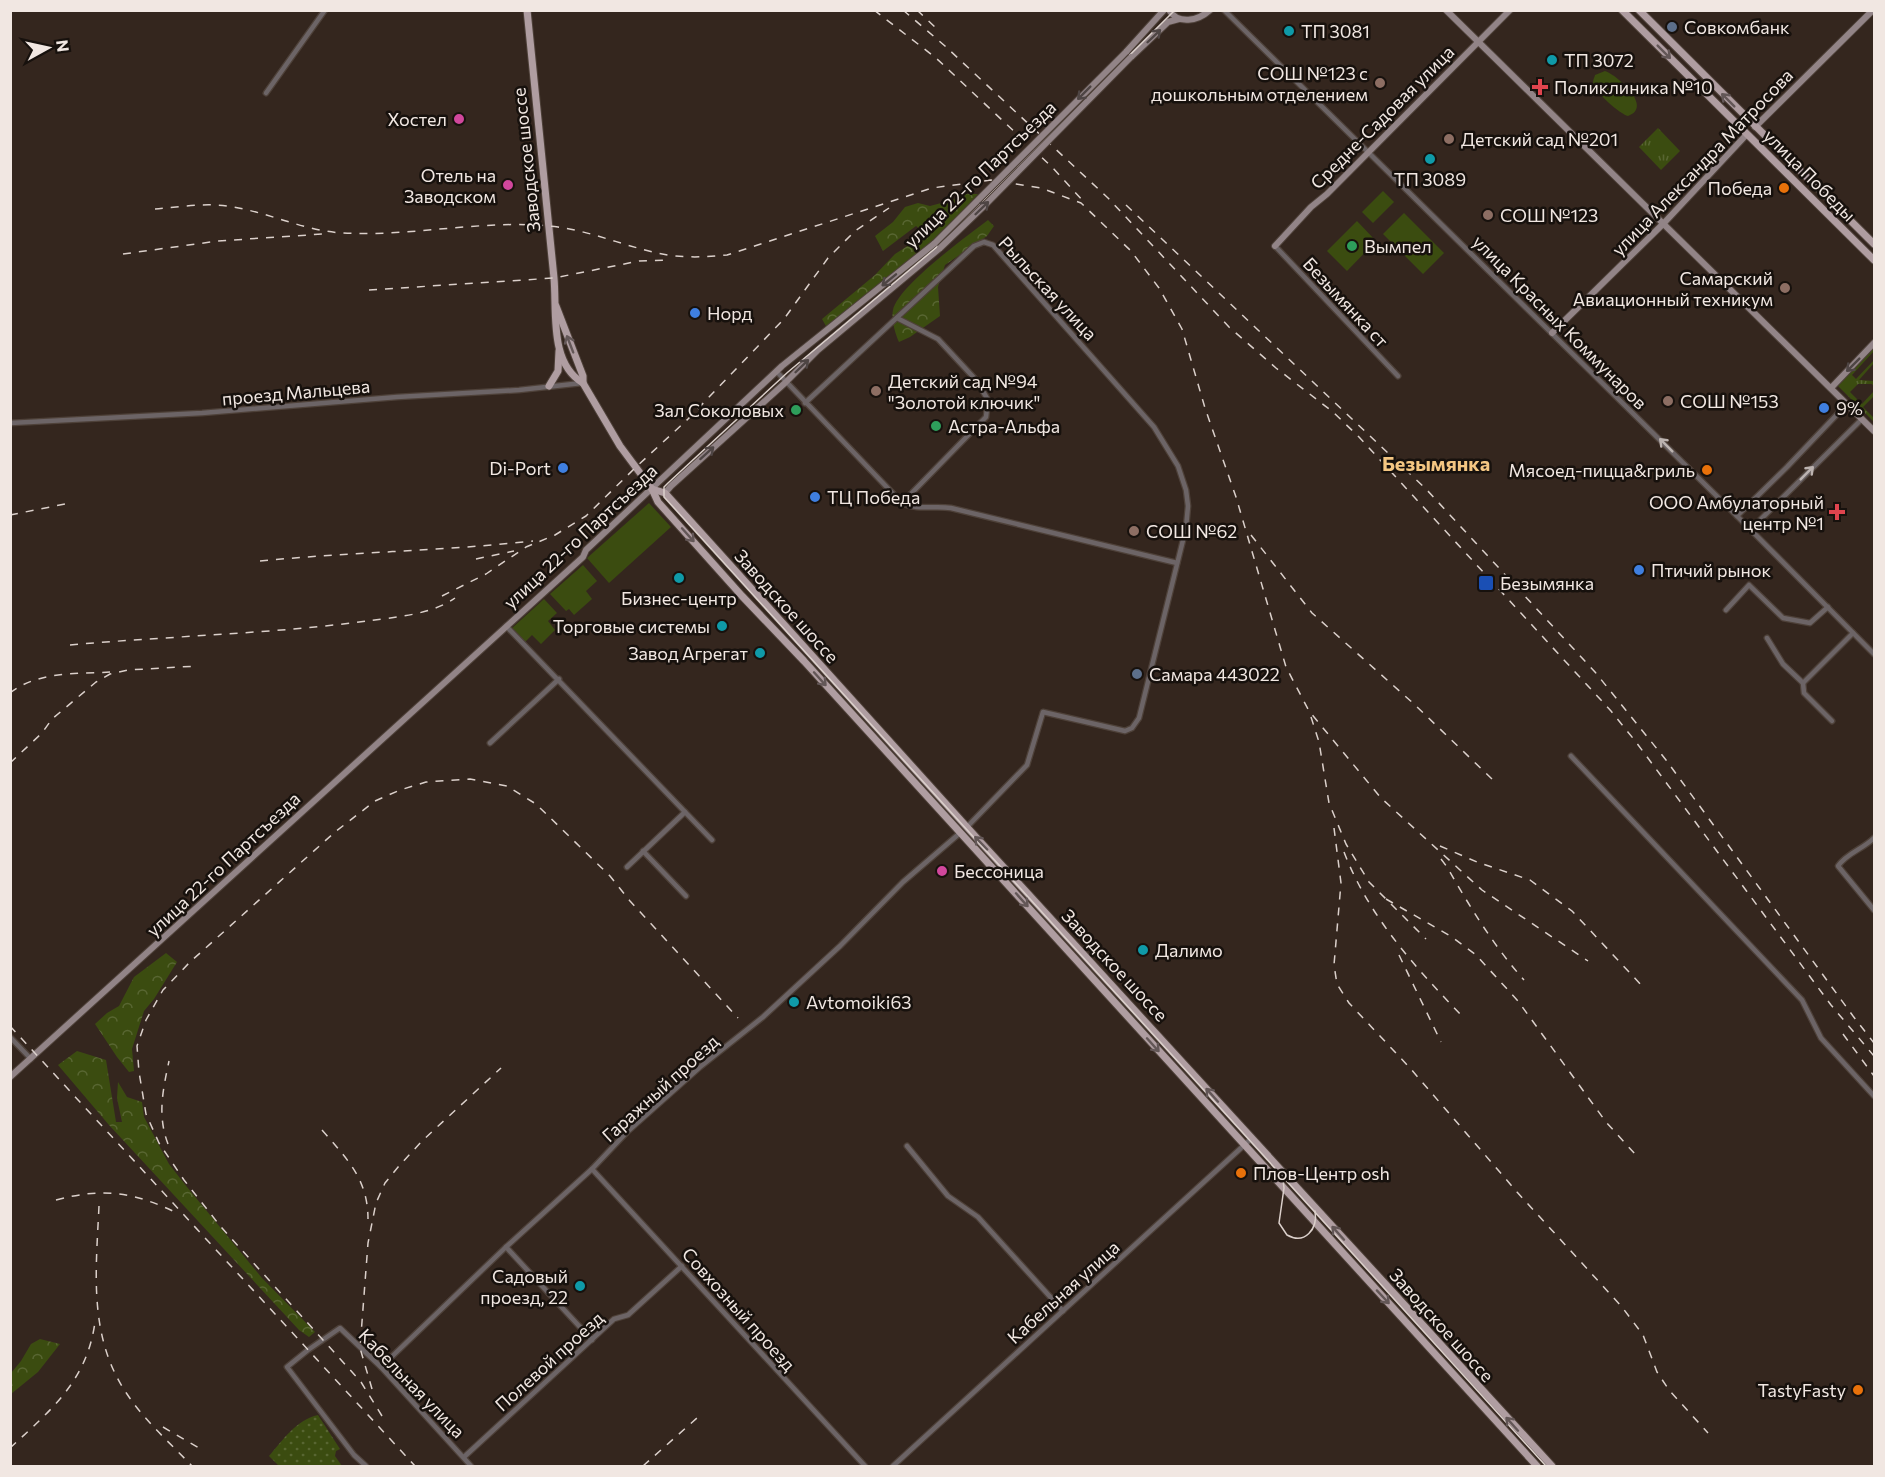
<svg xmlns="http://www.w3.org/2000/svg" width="1885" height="1477" viewBox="0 0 1885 1477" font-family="Commissioner,sans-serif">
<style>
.grass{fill:#3b4c10}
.forest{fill:url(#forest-crowns)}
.park{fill:url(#park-tufts)}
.garden{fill:url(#garden-dots)}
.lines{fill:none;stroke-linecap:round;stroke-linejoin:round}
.street-casing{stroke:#4e4139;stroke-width:7}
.secondary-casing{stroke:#4e4139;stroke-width:8}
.primary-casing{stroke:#4e4139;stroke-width:9}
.street{stroke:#6c6466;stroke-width:4.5}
.secondary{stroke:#928487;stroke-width:6}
.primary{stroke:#af9da1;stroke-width:7}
.tram{stroke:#dbd0cb;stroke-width:1.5}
.rail{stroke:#dbd0cb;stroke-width:1.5;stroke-dasharray:8 8;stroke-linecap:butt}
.secondary-bridge-casing{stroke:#4e4139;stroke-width:8;stroke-linecap:butt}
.secondary-bridge{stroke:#928487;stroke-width:6}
.oneway{stroke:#4e4544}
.oneway2{stroke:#635757}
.oneway3{stroke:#bcb3b0}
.service-dot{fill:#5c6f8a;stroke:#17110d;stroke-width:2}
.culture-dot{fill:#0f9aa8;stroke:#17110d;stroke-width:2}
.education-dot{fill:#8d6e63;stroke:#17110d;stroke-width:2}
.health-dot{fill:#e0444e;stroke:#17110d;stroke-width:2}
.hotel-dot{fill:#d1479c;stroke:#17110d;stroke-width:2}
.food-dot{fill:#e8710a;stroke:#17110d;stroke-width:2}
.leisure-dot{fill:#2e9e5b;stroke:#17110d;stroke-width:2}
.shop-dot{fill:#3f7fe0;stroke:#17110d;stroke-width:2}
.transit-dot{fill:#1a4fb4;stroke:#17110d;stroke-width:2}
.labels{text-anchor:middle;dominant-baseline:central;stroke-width:5;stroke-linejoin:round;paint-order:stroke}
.poi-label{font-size:18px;fill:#f1e7e2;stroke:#17110d;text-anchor:start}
.street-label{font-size:18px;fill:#f1e7e2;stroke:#17110d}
.neighbourhood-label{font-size:20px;font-weight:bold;fill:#f4c682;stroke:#17110d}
</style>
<defs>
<pattern id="forest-crowns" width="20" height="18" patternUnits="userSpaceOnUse" patternTransform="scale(1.5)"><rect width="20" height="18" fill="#3b4c10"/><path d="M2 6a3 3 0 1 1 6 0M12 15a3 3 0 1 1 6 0" fill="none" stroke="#586632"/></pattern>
<pattern id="park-tufts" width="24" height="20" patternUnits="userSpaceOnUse" patternTransform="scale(1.5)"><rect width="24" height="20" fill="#3b4c10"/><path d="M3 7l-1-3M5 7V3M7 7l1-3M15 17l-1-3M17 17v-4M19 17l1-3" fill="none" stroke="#586632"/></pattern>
<pattern id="garden-dots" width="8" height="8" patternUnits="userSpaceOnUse" patternTransform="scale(1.5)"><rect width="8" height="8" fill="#3b4c10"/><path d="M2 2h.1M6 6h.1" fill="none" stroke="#586632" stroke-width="1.8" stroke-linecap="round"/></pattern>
</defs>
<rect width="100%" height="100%" fill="#34261e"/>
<g class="grass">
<path d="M1605 71C1617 75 1654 107 1628 116 1620 114 1596 93 1594 85 1592 81 1594 79 1595 75Z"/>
<polygon points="1383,191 1394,202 1373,223 1362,212"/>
<polygon points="1404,213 1444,253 1423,274 1383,234"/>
<polygon points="1357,221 1376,241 1347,271 1327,251"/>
<polygon points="649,503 671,527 609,583 587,558"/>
<polygon points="583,565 597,581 586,591 592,599 574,615 569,609 566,611 550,594"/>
<polygon points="544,599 557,613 548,621 555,630 541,644 532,635 524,643 511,629"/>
</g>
<g class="forest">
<polygon points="966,194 978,194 938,238 827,328 822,319 875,275 895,254 926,234 916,226 883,251 875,236 893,222 905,207 918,203 930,206 956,199"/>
<path d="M988 220 994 226 987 236 945 265 938 287 940 316 910 337 899 342C895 333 891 319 893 310 898 286 967 236 988 220Z"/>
<polygon points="166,953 177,962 154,999 144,1011 132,1049 134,1071 129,1072 117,1057 95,1024 107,1013 119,1006 134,977"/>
<polygon points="77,1051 106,1060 116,1122 122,1122 117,1098 118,1082 127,1097 142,1102 144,1117 169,1164 187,1187 262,1278 315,1332 309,1337 299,1330 109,1125 58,1065"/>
<polygon points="40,1339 60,1344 38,1372 11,1394 11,1373 21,1361 31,1344"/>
</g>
<g class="park">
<polygon points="1658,128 1680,151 1661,170 1639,147"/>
<polygon points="1874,347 1874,353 1873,352 1852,375 1856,379 1874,360 1874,363 1859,380 1874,381 1874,387 1872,384 1858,384 1850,392 1862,404 1874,391 1874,396 1863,407 1874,418 1874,422 1837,385"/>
</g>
<path class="garden" d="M318 1415 340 1449 336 1451 335 1456 342 1466H279L269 1456C283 1440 296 1420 318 1415Z"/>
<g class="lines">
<defs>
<g id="street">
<polyline points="1224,10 1737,516 1874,654"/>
<polyline points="266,93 325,10"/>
<polyline points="1275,246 1398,376"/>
<polyline points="897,318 938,339 977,381 988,400 986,417 902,503"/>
<path d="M777 372 902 503C919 511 933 505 951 508L1177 563"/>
<polyline points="805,403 974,246 984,242 993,245 1154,427 1178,466 1186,490 1188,506 1186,528 1139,718 1132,728 1125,731 1043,712 1027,765 967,827"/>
<polyline points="10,423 202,413 397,397 519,390 582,383"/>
<polyline points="1737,516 1787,467 1847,404"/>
<polyline points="1751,529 1862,419"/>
<polyline points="1726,610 1749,585 1783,618 1810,623 1828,607"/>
<polyline points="506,626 712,840"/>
<polyline points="1767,638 1783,664 1803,683 1853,633"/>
<polyline points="1803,683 1804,693 1832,721"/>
<polyline points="490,743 559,679"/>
<polyline points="1571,756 1802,1000 1821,1038 1874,1096"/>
<path d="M1874 838C1863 849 1847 853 1838 866L1874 910"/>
<polyline points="643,851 686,896"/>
<polyline points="627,867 685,812"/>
<polyline points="10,1037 31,1059"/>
<polyline points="907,1146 948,1196 978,1217 1063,1311"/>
<polyline points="592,1169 865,1466"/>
<polyline points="506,1247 592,1340"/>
<polyline points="381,1367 506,1247 592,1169 627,1132 700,1067 763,1017 840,946 903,882 960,833"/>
<polyline points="464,1457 614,1319 628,1315 682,1266"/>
<polyline points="366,1466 354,1455 287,1367 308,1350 340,1328 381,1367 471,1466"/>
<polyline points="893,1466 1252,1138"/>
</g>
<g id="secondary">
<path d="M1169 10C1178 25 1198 21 1210 10"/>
<polyline points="1446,10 1874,431"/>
<polyline points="1126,52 1164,10"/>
<polyline points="1131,57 1168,22 1179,19"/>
<polyline points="1755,127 1873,10"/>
<polyline points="1275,246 1311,207 1327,194 1510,10"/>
<polyline points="1552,333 1664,223 1747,134"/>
<polyline points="1831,388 1874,343"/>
<polyline points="665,493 671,486 786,382 818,350 940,248"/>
<polyline points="10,1077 583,557 586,550 782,366 935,243"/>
</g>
<g id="primary">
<path d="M527 10 554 278C557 312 549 363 583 383"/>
<polyline points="1622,10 1874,260"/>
<polyline points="1639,10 1874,244"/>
<polyline points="556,306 583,376 583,383 620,446 652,489 658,502 742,596 804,661 1537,1466"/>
<polyline points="549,386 558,371 559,351"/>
<polyline points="652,489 665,493 975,836 1552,1466"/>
</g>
</defs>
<use href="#street" class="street-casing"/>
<use href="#secondary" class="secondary-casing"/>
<use href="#primary" class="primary-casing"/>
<use href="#street" class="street"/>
<use href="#secondary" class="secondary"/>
<use href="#primary" class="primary"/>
<g class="tram">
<polyline points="1175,10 938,246 788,372 668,483 664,487 664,497 1546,1466"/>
<path d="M1283 1180 1284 1188 1279 1223 1287 1235C1305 1245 1318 1229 1315 1211"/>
</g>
<g class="rail">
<polyline points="874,10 936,58 1052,167 1084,202"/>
<polyline points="903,10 945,46 1108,198 1229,327 1276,368 1333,412 1359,437 1611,711 1636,742 1831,1005 1874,1056"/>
<polyline points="917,10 937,29"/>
<polyline points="1126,205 1426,489 1595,672 1666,760 1853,1016 1874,1043"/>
<path d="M155 209C180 207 207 202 233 207 270 213 305 231 343 233 415 237 486 218 558 227 595 232 631 249 668 255 688 258 707 257 727 255L932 188 991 180 1041 188 1081 203 1131 251 1159 288 1182 329 1205 408 1236 497 1286 667 1309 711 1381 798 1482 890 1588 961"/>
<polyline points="123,254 218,241 323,234"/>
<polyline points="369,290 554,278 639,261 668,260"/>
<polyline points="10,515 65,504"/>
<polyline points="1251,535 1312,613 1414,704 1492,779"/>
<polyline points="476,559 514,551"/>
<path d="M260 561C351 552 442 551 533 541"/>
<polyline points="442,596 486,574 526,547 555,535 586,516 635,468 688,419 784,319 828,258 855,231 889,208"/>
<path d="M70 645C169 636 269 634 367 621 395 617 431 615 455 598"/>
<path d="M10 693C38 671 77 674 110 672"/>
<polyline points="1311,717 1319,742 1329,803 1346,844 1369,882 1426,939"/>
<polyline points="10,763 42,733 52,719 96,682 110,674 128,670 198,666"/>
<polyline points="1334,828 1341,883 1334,965 1337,984 1349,1003 1410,1068 1517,1192 1622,1307 1643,1335 1657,1372 1669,1390 1708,1433"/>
<polyline points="1440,846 1477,862 1530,880 1572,911 1644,988"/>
<path d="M1344 852C1369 917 1415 967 1462 1016"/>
<path d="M1441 859 1447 867C1470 907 1493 945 1524 980"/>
<polyline points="1386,899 1452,937 1476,955 1518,1001 1606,1122 1635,1154"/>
<polyline points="1399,955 1441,1042"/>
<polyline points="10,1026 415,1466"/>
<polyline points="1843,1034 1874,1076"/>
<path d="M322 1130C347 1159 368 1179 368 1219"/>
<path d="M168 1144C157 1115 163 1090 169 1061"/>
<path d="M56 1200C105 1187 134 1192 179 1214"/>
<path d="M99 1206C96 1271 88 1337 127 1394 145 1421 170 1443 192 1466"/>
<polyline points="372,1389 360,1348 368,1243 376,1203 385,1183 399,1166 422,1141 501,1068"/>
<polyline points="382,1416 361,1382 221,1227 184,1180 159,1143 146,1114 139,1072 137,1046 146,1020 163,990 190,962 335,832 375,801 400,790 426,782 470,779 507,786 536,804 610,876 630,901 738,1018"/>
<polyline points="163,1427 204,1451"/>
<path d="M10 1448C51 1410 87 1381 95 1322"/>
<polyline points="643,1466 697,1418"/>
</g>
<defs>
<g id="secondary-bridge">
<polyline points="935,243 1126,52"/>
<polyline points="940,248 987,203 1131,57"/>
</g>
</defs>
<use href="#secondary-bridge" class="secondary-bridge-casing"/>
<use href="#secondary-bridge" class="secondary-bridge"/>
</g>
<defs><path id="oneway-shaft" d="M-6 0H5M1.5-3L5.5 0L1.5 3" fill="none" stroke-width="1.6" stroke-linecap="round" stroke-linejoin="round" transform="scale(1.5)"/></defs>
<g class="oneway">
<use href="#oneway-shaft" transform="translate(1154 36) rotate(-44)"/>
<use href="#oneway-shaft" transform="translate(1084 93) rotate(135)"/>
<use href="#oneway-shaft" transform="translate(982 208) rotate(-44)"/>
<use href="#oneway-shaft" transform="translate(889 280) rotate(141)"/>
<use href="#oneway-shaft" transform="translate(1853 365) rotate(135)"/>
<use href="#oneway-shaft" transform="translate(802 366) rotate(-44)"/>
<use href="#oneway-shaft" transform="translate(707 453) rotate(-42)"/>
</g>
<g class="oneway2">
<use href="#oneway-shaft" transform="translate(1664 52) rotate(45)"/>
<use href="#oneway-shaft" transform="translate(1728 100) rotate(-135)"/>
<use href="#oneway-shaft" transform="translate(570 344) rotate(-111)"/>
<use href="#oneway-shaft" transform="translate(688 535) rotate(48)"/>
<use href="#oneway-shaft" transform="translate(820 679) rotate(48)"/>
<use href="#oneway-shaft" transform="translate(981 843) rotate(-134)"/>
<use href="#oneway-shaft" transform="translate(1022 900) rotate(48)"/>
<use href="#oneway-shaft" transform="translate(1153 1045) rotate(48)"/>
<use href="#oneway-shaft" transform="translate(1212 1095) rotate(-132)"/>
<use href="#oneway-shaft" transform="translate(1338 1233) rotate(-132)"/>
<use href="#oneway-shaft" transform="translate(1383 1297) rotate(47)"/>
<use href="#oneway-shaft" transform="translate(1512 1424) rotate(-132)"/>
</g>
<g class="oneway3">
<use href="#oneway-shaft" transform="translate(1666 445) rotate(-135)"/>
<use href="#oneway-shaft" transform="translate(1807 473) rotate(-45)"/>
</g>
<g class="service-dot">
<circle cx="1672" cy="27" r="6"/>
<circle cx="1137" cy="674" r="6"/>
</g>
<g class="culture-dot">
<circle cx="1289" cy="31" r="6"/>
<circle cx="1552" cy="60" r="6"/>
<circle cx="1430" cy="159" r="6"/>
<circle cx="679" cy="578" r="6"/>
<circle cx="722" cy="626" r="6"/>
<circle cx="760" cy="653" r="6"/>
<circle cx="1143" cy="950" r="6"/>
<circle cx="794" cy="1002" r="6"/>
<circle cx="580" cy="1286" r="6"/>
</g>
<g class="education-dot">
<circle cx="1380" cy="83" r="6"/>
<circle cx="1449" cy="139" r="6"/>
<circle cx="1488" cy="215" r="6"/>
<circle cx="1785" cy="288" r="6"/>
<circle cx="876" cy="391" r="6"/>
<circle cx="1668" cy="401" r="6"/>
<circle cx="1134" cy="531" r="6"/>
</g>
<g class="health-dot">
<path d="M1537 78h6v6h6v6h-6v6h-6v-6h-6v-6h6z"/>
<path d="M1834 503h6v6h6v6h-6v6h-6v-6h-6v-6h6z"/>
</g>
<g class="hotel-dot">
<circle cx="459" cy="119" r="6"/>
<circle cx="508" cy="185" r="6"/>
<circle cx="942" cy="871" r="6"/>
</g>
<g class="food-dot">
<circle cx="1784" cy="188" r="6"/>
<circle cx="1707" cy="470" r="6"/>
<circle cx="1241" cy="1173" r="6"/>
<circle cx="1858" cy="1390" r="6"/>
</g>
<g class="leisure-dot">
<circle cx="1352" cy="246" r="6"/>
<circle cx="796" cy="410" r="6"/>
<circle cx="936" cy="426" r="6"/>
</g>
<g class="shop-dot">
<circle cx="695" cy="313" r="6"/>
<circle cx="1824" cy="408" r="6"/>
<circle cx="563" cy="468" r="6"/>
<circle cx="815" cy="497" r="6"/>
<circle cx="1639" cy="570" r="6"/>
</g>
<rect class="transit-dot" x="1478" y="575" width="16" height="16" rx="3"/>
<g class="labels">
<g class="poi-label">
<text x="1684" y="27">Совкомбанк</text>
<text x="1301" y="31">ТП 3081</text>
<text x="1564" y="60">ТП 3072</text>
<text x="1368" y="73" text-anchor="end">СОШ №123 с<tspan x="1368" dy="21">дошкольным отделением</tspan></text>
<text x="1554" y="87">Поликлиника №10</text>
<text x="447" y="119" text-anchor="end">Хостел</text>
<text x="1461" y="139">Детский сад №201</text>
<text x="496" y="175" text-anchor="end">Отель на<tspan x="496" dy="21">Заводском</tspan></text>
<text x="1430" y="179" text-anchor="middle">ТП 3089</text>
<text x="1772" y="188" text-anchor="end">Победа</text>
<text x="1500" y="215">СОШ №123</text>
<text x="1364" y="246">Вымпел</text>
<text x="1773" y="278" text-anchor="end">Самарский<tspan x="1773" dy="21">Авиационный техникум</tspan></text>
<text x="707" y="313">Норд</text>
<text x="888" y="381">Детский сад №94<tspan x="888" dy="21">"Золотой ключик"</tspan></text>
<text x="1680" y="401">СОШ №153</text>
<text x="1836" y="408">9%</text>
<text x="784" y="410" text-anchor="end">Зал Соколовых</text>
<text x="948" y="426">Астра-Альфа</text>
<text x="551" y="468" text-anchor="end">Di-Port</text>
<text x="1695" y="470" text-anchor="end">Мясоед-пицца&amp;гриль</text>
<text x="827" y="497">ТЦ Победа</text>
<text x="1824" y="502" text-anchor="end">ООО Амбулаторный<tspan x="1824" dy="21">центр №1</tspan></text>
<text x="1146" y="531">СОШ №62</text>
<text x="1651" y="570">Птичий рынок</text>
<text x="1500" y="583">Безымянка</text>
<text x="679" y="598" text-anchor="middle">Бизнес-центр</text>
<text x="710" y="626" text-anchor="end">Торговые системы</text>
<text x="748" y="653" text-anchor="end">Завод Агрегат</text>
<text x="1149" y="674">Самара 443022</text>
<text x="954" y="871">Бессоница</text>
<text x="1155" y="950">Далимо</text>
<text x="806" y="1002">Avtomoiki63</text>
<text x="1253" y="1173">Плов-Центр osh</text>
<text x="568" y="1276" text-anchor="end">Садовый<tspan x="568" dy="21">проезд, 22</tspan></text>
<text x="1846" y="1390" text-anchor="end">TastyFasty</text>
</g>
<g class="street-label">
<text transform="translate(1382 117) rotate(-45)">Средне-Садовая улица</text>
<text transform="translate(526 160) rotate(-96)">Заводское шоссе</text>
<text transform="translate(1702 162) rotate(-46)">улица Александра Матросова</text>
<text transform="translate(980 174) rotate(-44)">улица 22-го Партсъезда</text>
<text transform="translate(1810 175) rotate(45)">улица Победы</text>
<text transform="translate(1048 288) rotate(47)">Рыльская улица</text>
<text transform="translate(1346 302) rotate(47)">Безымянка ст</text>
<text transform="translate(1560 322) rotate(45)">улица Красных Коммунаров</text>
<text transform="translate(296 392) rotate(-5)">проезд Мальцева</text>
<text transform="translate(580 536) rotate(-43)">улица 22-го Партсъезда</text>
<text transform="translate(787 606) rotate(48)">Заводское шоссе</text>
<text transform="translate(223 864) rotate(-43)">улица 22-го Партсъезда</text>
<text transform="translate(1115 965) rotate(47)">Заводское шоссе</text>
<text transform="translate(660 1088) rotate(-42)">Гаражный проезд</text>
<text transform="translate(1063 1292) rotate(-42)">Кабельная улица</text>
<text transform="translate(739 1309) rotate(48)">Совхозный проезд</text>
<text transform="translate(1442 1325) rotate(48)">Заводское шоссе</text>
<text transform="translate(549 1361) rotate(-42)">Полевой проезд</text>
<text transform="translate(412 1383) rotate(46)">Кабельная улица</text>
</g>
<g class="neighbourhood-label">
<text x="1436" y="463">Безымянка</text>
</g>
</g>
<rect width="1885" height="1477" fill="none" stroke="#f1e7e2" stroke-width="24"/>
<g transform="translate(48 48) rotate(82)" stroke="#17110d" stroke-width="4.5" paint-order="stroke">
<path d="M0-4.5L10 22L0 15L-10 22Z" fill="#f1e7e2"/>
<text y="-9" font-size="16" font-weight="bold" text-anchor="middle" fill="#f1e7e2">N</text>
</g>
</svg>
